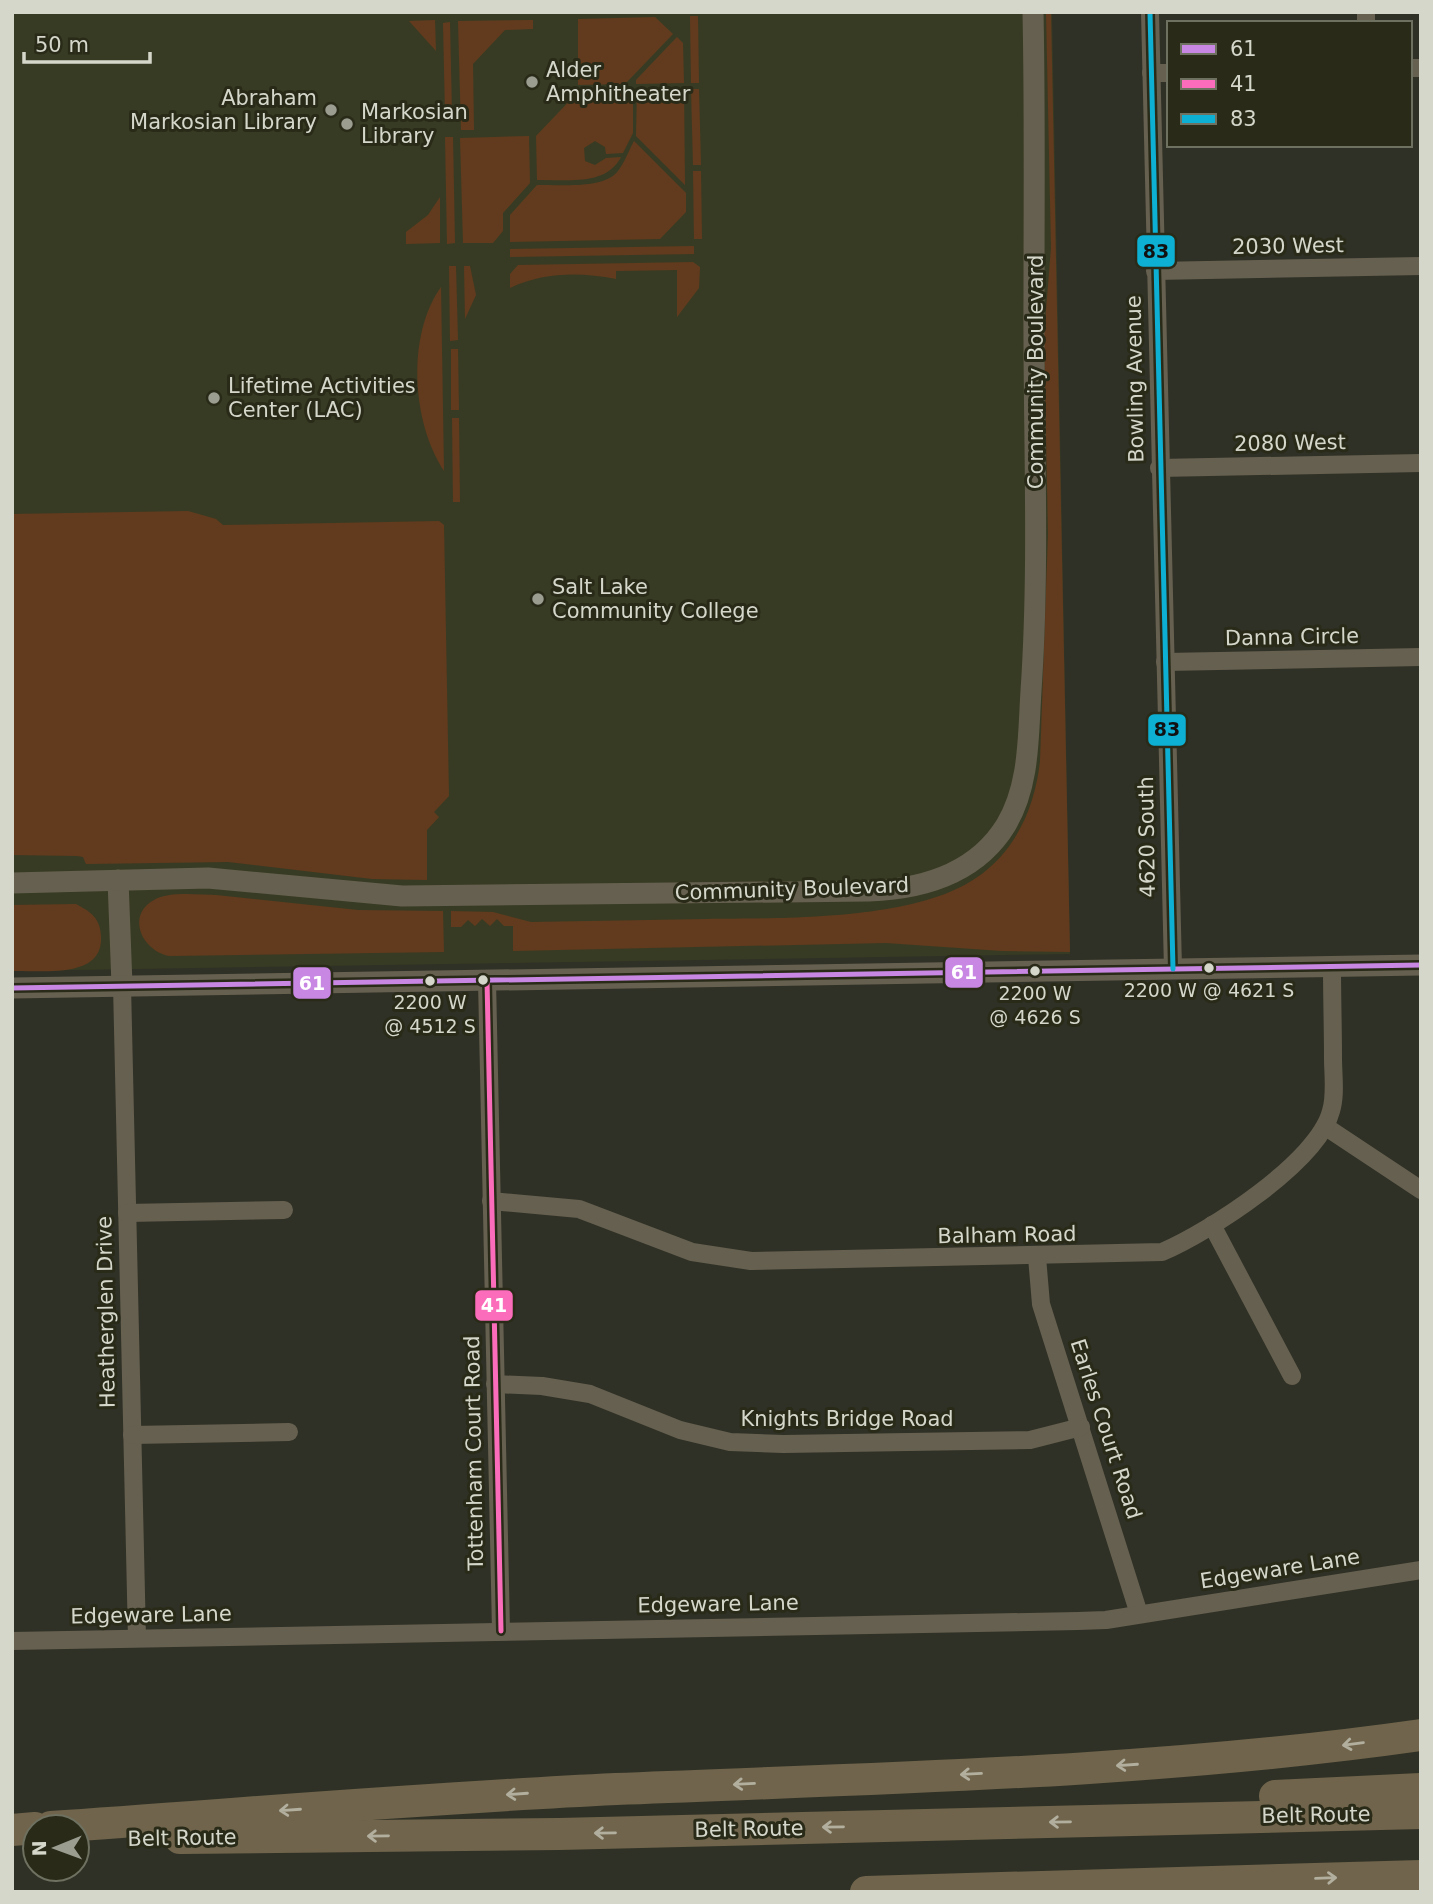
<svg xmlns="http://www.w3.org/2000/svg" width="1433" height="1904" viewBox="0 0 1433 1904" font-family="'DejaVu Sans',sans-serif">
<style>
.built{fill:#383b23}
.green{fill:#623b1e}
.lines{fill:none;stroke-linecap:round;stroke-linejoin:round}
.minor{stroke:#666050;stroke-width:18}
.tertiary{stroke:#666050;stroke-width:21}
.motorway{stroke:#70654c;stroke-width:32}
.bus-1-casing{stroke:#292b18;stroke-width:10}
.bus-2-casing{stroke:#292b18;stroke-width:10}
.bus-3-casing{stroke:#292b18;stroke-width:10}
.bus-1{stroke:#c787e3;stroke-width:5}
.bus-2{stroke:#fb6dba;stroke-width:5}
.bus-3{stroke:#0dafd3;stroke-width:5}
.oneway{stroke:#b2af9f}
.poi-dot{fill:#9b9d91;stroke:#292b18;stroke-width:2.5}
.bus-dot{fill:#d5d7cb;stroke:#292b18;stroke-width:2.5}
.labels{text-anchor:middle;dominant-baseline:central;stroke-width:6;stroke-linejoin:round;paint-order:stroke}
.bus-label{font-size:19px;fill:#d5d7cb;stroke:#292b18}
.poi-label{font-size:21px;fill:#d5d7cb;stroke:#292b18;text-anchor:start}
.street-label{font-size:21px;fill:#d5d7cb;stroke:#292b18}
.line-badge{stroke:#292b18;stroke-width:2.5}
.badge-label{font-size:19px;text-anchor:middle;font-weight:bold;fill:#fff}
.pale-badge-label{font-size:19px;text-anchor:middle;font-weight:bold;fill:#111}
</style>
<rect width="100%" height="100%" fill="#303126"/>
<polygon class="built" points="12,12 1052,12 1070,954 12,971"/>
<g class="green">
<path d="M1046 12H1051L1070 952 1002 951 886 943 513 951V926H504L497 919 490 926 482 919 475 926 468 920 461 927H451V911L493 912 531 922C590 921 648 920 707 919 781 918 914 921 976 878 1016 851 1035 807 1040 761L1048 534 1044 335 1051 248Z"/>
<polygon points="690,16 698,16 699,83 691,83"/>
<polygon points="655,17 673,34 625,84 578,85 578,19"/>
<polygon points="435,20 436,51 409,21"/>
<polygon points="533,20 533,29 505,30 473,64 474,130 461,130 458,21"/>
<polygon points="450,22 452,114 445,114 443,23"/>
<polygon points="677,37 683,43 684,83 636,84 636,80"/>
<path d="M633 89V133L623 153 606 154 605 147 595 141 584 148 585 161 595 165 606 158 621 157C605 187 567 179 537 180L536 136 579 91Z"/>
<polygon points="691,89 699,89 701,165 693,165"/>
<polygon points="637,90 684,90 685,185 636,136"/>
<polygon points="529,136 530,183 503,213 503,231 493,243 463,243 460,138"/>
<polygon points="445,137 453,137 455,243 447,244"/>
<path d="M634 141 686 193V212L660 239 510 242V215L537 185C560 184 603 190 618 171 625 162 629 150 634 141Z"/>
<polygon points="693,171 701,171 702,239 694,239"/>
<polygon points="440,197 440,243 406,244 406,232 428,215"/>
<polygon points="694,246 694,254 510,257 510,249"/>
<path d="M693 262 700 267 699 288 677 317V270L616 271V279C580 272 544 272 510 288V274L518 265Z"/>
<polygon points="449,266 456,266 458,340 450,341"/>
<polygon points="464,266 470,266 476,295 465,319"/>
<path d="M441 287 444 471C412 423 406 336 441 287Z"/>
<polygon points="451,349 458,349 459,410 451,410"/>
<polygon points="452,418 459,418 460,502 453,502"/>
<polygon points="188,511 216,519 223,525 439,521 444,525 449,796 434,812 439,817 427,830 427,880 372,879 228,862 86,864 83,857 77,856 12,855 12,514"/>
<path d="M216 895 358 910 443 911 444 952 170 956C143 952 125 916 154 900 169 891 198 895 216 895Z"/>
<path d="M76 904C91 912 100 918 101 936 104 980 40 970 12 971V905Z"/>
</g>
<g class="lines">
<g class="minor">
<polyline points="1150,12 1173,969"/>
<polyline points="1366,12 1366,23"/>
<polyline points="1410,68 1421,68"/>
<polyline points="1151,73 1169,73"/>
<polyline points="1155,271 1421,266"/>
<polyline points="1159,468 1421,463"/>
<polyline points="1165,662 1421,657"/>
<polyline points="487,980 501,1631"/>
<polyline points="122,985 137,1638"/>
<polyline points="1326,1127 1421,1190"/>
<path d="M491 1201 579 1209 692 1252 751 1261 1162 1252C1209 1232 1318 1162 1331 1111 1336 1095 1333 1075 1333 1058 1333 1028 1332 997 1332 967"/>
<polyline points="127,1213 284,1210"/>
<polyline points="1212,1225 1292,1376"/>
<polyline points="1037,1257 1041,1304 1139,1614"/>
<polyline points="495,1384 542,1386 590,1394 680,1430 730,1442 783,1444 1030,1440 1081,1427"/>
<polyline points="132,1435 289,1432"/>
<polyline points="12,1641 1078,1621 1106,1620 1421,1570"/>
</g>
<g class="tertiary">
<polyline points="118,880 122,985"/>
<path d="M12 883 208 878 402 896 869 891C923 889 976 874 1006 825 1030 785 1028 736 1031 691 1040 558 1033 426 1034 293 1034 200 1035 106 1033 12"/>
<polyline points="12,988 1421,965"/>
</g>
<g class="motorway">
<polyline points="1275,1796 1421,1789"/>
<path d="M51 1827C239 1814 427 1798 616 1789 884 1778 1154 1773 1421 1735"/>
<polyline points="12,1830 35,1828"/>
<polyline points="180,1838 559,1834 1421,1813"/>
<polyline points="866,1892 1421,1876"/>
</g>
<defs>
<polyline id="bus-1" points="12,988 1421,965"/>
<polyline id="bus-2" points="487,980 501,1631"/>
<polyline id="bus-3" points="1150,12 1173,969"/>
</defs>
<use href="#bus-1" class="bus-1-casing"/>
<use href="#bus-2" class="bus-2-casing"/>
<use href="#bus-3" class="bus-3-casing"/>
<use href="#bus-1" class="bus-1"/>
<use href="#bus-2" class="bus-2"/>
<use href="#bus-3" class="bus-3"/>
</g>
<defs><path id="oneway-shaft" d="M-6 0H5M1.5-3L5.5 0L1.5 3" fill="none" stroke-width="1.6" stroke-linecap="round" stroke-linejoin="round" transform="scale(1.75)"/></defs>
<g class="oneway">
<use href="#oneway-shaft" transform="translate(1353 1744) rotate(173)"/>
<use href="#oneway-shaft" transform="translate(1127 1765) rotate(176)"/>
<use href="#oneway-shaft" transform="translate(971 1774) rotate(177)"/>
<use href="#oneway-shaft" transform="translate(744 1784) rotate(177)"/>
<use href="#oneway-shaft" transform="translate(517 1794) rotate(176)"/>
<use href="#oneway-shaft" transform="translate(290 1810) rotate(176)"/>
<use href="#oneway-shaft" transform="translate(1060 1822) rotate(179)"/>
<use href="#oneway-shaft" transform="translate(833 1827) rotate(179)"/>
<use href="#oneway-shaft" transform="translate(605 1833) rotate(179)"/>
<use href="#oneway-shaft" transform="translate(378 1836) rotate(179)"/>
<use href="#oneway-shaft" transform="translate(1326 1878) rotate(-2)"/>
</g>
<g class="poi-dot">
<circle cx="532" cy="82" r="7"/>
<circle cx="331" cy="110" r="7"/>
<circle cx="347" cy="124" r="7"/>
<circle cx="214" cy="398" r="7"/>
<circle cx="538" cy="599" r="7"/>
</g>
<g class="bus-dot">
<circle cx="1209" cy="968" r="6"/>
<circle cx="1035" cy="971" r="6"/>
<circle cx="483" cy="980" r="6"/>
<circle cx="430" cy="981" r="6"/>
</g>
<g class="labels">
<g class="bus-label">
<text x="1209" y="990">2200 W @ 4621 S</text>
<text x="1035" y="993">2200 W<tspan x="1035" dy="24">@ 4626 S</tspan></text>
<text x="430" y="1002">2200 W<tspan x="430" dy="24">@ 4512 S</tspan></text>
</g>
<g class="poi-label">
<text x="546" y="70">Alder<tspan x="546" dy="24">Amphitheater</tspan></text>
<text x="317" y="98" text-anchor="end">Abraham<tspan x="317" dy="24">Markosian Library</tspan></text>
<text x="361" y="112">Markosian<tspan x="361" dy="24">Library</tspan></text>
<text x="228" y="386">Lifetime Activities<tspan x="228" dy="24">Center (LAC)</tspan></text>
<text x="552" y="587">Salt Lake<tspan x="552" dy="24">Community College</tspan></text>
</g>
<g class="street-label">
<text transform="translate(1288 246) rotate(-1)">2030 West</text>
<text transform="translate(1036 372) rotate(-90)">Community Boulevard</text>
<text transform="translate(1135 379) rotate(-91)">Bowling Avenue</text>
<text transform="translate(1290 443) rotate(-1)">2080 West</text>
<text transform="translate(1292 637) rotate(-1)">Danna Circle</text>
<text transform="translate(1147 837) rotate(-91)">4620 South</text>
<text transform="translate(792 889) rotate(-2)">Community Boulevard</text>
<text transform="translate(1007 1235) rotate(-1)">Balham Road</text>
<text transform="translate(106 1312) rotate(-91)">Heatherglen Drive</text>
<text x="847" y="1419">Knights Bridge Road</text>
<text transform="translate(1106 1429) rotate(72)">Earles Court Road</text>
<text transform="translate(474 1453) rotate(-91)">Tottenham Court Road</text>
<text transform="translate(1280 1569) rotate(-9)">Edgeware Lane</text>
<text transform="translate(718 1604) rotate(-1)">Edgeware Lane</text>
<text transform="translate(151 1615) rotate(-1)">Edgeware Lane</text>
<text transform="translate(1316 1815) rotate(-1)">Belt Route</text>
<text transform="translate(749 1829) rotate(-1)">Belt Route</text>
<text transform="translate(182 1838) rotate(-1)">Belt Route</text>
</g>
</g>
<g class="line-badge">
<rect x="1136" y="234" width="40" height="34" rx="7" fill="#0dafd3"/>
<rect x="1147" y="713" width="40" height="34" rx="7" fill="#0dafd3"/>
<rect x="944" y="956" width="40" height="33" rx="7" fill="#c787e3"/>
<rect x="292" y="966" width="40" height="34" rx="7" fill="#c787e3"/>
<rect x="474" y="1289" width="40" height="33" rx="7" fill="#fb6dba"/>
</g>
<g class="badge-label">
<text x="964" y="979">61</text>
<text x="312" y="990">61</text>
<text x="494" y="1312">41</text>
</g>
<g class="pale-badge-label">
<text x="1156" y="258">83</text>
<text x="1167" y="736">83</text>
</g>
<rect width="1433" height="1904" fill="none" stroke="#d5d7cb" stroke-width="28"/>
<rect x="1167" y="21" width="245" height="126" fill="#292b18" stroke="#6e7060" stroke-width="2"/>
<rect x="1181" y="44" width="35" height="10" fill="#c787e3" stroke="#6e7060" stroke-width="2"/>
<text x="1230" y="56" font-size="21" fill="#d5d7cb">61</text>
<rect x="1181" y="79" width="35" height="10" fill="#fb6dba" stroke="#6e7060" stroke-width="2"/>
<text x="1230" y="91" font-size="21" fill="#d5d7cb">41</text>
<rect x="1181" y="114" width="35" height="10" fill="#0dafd3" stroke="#6e7060" stroke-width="2"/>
<text x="1230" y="126" font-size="21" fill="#d5d7cb">83</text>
<g transform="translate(56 1848) rotate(269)"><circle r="33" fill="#292b18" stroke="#6e7060" stroke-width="2"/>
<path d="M0-5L12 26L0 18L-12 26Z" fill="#9b9d91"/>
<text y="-10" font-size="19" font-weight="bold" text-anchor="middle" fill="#d5d7cb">N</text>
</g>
<path d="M24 52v10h126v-10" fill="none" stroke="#d5d7cb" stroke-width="3.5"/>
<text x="35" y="52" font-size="21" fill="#d5d7cb" stroke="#292b18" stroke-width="5" paint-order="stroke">50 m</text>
</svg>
